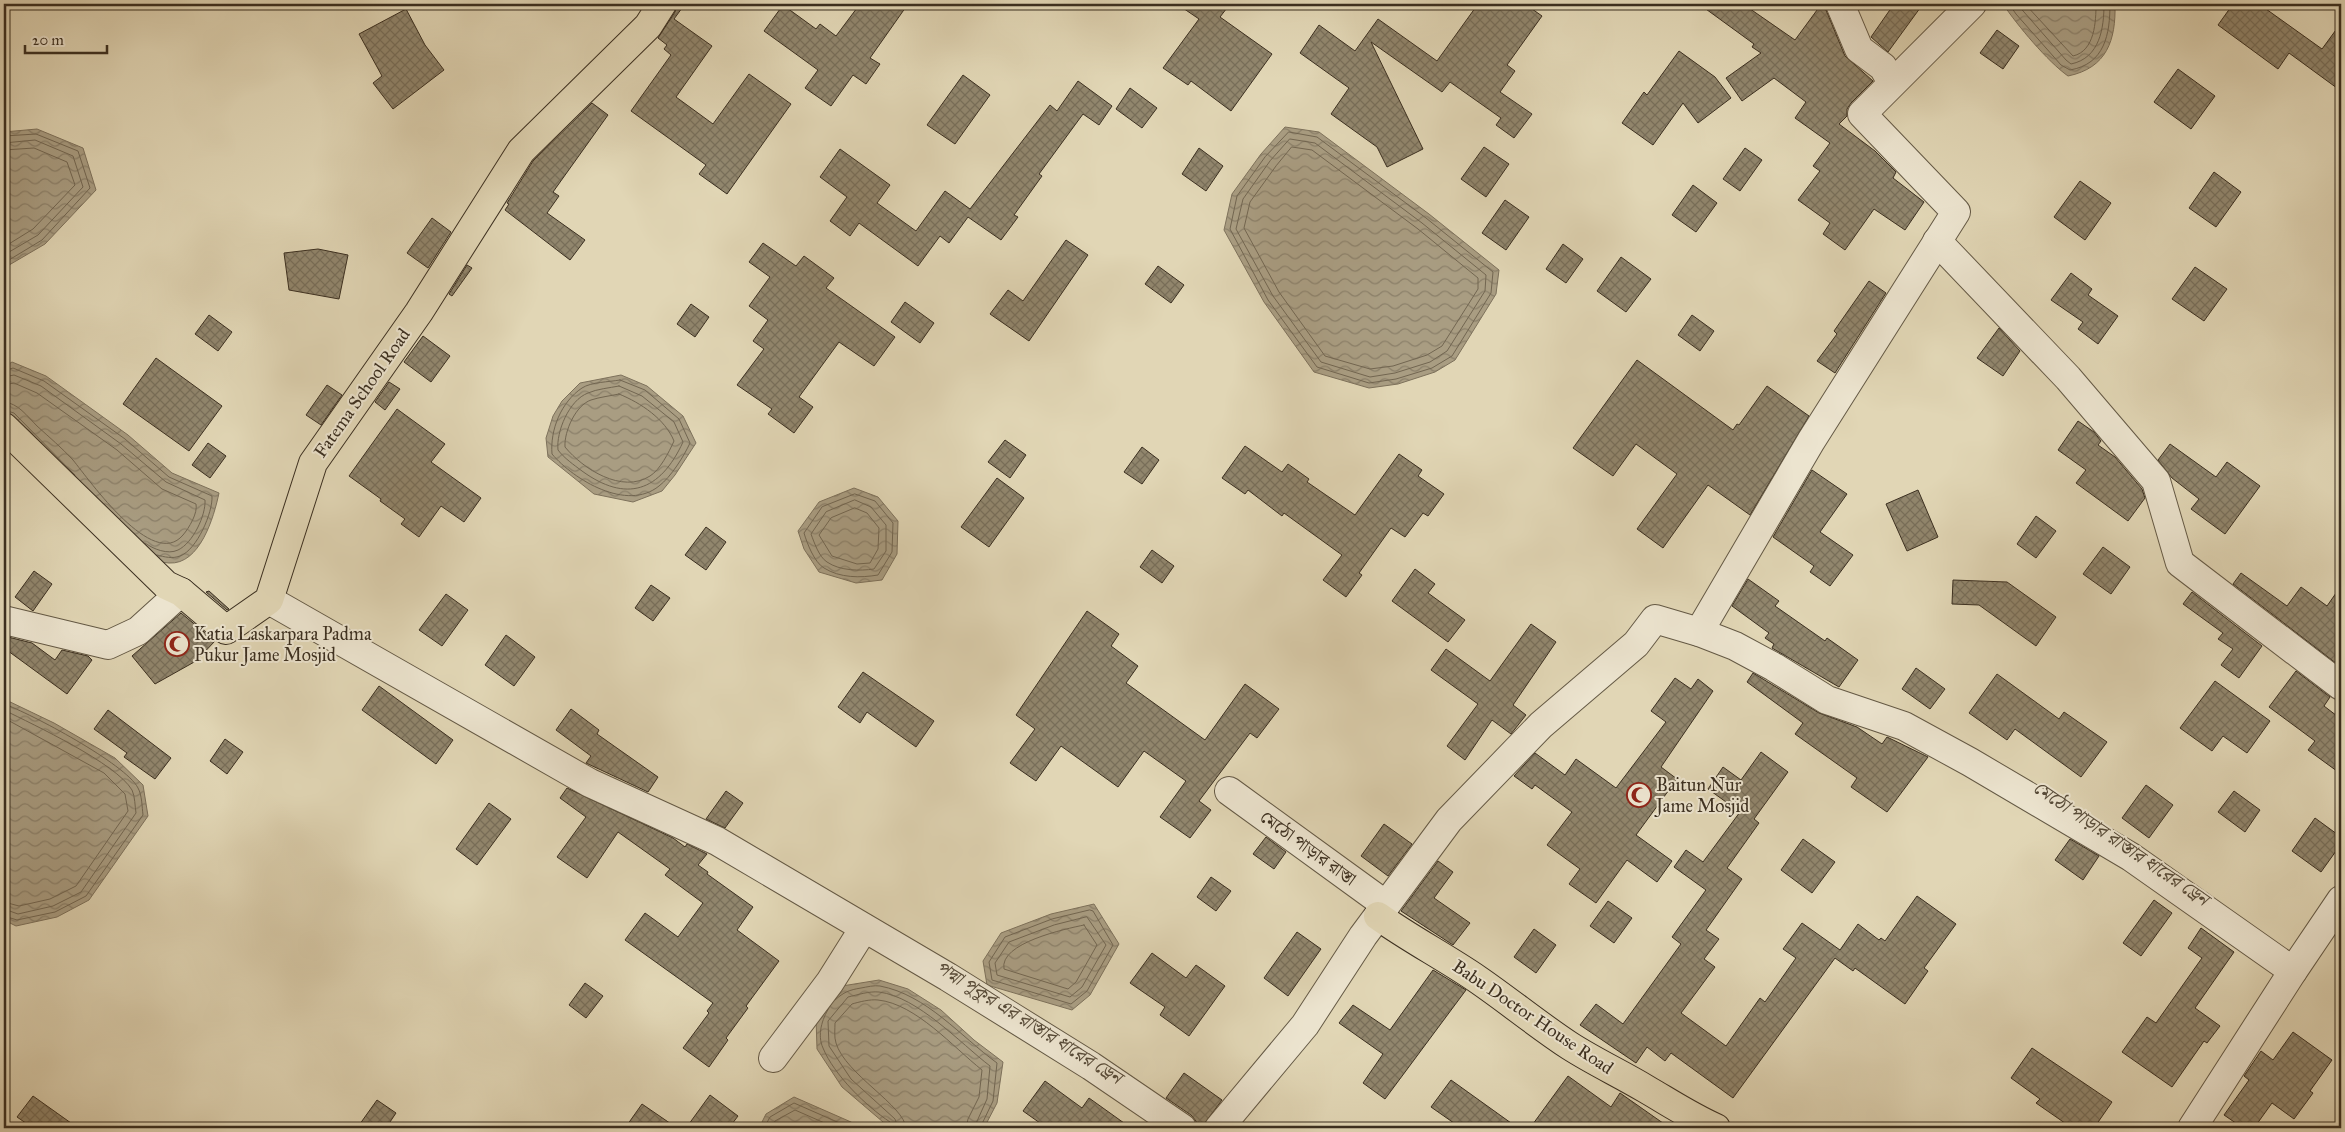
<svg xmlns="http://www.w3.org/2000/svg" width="2345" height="1132" viewBox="0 0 2345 1132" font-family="'IM FELL Great Primer','Noto Serif Bengali',serif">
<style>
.water{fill:url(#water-waves);stroke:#7d715b}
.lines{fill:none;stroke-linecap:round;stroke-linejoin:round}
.shore{stroke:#726651;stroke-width:1}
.building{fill:url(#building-cross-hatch);stroke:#3b2f20}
.minor-casing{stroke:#645945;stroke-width:30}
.major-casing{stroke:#3b2f20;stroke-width:30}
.minor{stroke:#ece4cf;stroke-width:28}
.major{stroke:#e1d6b5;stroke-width:28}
.labels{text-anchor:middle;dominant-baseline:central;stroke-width:4;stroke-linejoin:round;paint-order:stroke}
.street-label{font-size:18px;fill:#3b2f20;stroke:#ece4cf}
.poi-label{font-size:18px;fill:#3b2f20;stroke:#ece4cf;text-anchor:start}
.water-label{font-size:19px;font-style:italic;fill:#564a38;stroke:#ece4cf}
</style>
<defs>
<pattern id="water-waves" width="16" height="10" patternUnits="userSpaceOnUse" patternTransform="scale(1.25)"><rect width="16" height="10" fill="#a99d82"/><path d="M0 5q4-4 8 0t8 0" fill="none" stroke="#8b806a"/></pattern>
<pattern id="building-cross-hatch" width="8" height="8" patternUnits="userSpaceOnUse" patternTransform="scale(1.25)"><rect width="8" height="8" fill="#91866d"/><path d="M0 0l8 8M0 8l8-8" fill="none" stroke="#786e59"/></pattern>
</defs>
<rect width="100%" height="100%" fill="#e1d6b5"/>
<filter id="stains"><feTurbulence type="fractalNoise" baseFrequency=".004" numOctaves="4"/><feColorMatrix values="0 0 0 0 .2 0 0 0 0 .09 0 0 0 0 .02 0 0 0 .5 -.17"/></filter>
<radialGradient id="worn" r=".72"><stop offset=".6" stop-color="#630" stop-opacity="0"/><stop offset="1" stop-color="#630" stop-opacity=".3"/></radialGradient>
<g class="water">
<path d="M2003 4H2115C2116 40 2107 68 2068 76 2048 62 2017 25 2003 4Z"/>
<polygon points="1285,127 1319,132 1429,214 1499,270 1496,294 1455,360 1435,372 1398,384 1369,388 1314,372 1264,302 1224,230 1232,194 1261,154"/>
<polygon points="37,129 83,148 96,190 45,244 4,268 4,132"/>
<path d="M12 362 46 376 128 435 172 473 219 493C214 517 200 565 169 563 161 563 153 559 146 558L4 419V367Z"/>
<polygon points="621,375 647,386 683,416 696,443 675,475 662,491 633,502 594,494 548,457 546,438 553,416 562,401 580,383"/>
<polygon points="854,488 878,497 898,521 897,554 882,580 856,583 819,572 804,549 798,531 819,502"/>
<polygon points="4,699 54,723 115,758 143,785 148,816 89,900 57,917 16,926 4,920"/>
<polygon points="1094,904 1119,944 1090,995 1072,1010 987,985 983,961 1001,933 1051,914"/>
<polygon points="879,980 908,989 941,1010 974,1040 1003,1062 997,1103 984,1128 890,1128 842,1087 817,1049 816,1018 842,986"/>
<polygon points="794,1097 851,1122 860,1128 759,1128 766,1114"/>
</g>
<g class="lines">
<g class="shore">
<path d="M2009 4 2016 14 2061 65 2070 70C2105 64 2110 34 2110 4"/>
<path d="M2017 4 2066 60 2071 64C2100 58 2104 28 2104 4"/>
<path d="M2025 4 2073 56C2095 51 2096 21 2096 4"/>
<polygon points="1289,132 1317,137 1426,218 1493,272 1491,293 1452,356 1432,368 1396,379 1369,383 1317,367 1268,300 1230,229 1237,196 1265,157"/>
<polyline points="4,136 36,134 78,151 90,188 42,240 4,263"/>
<polygon points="1290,139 1315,143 1422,223 1486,275 1485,291 1447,351 1430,362 1395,373 1370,377 1321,362 1273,296 1236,229 1243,199 1270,161"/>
<polyline points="4,143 35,140 73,156 83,187 38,235 4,255"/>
<polygon points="1292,147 1312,150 1418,229 1478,278 1478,289 1442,346 1427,355 1393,366 1370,369 1325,356 1279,292 1244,228 1250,202 1276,166"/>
<polyline points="4,150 34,148 67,162 75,185 33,229 4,247"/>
<path d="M4 371 13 368 44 381 125 439 169 477 212 496C213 512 197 550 180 556 172 559 165 557 157 555"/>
<path d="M4 377 14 375 41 386 121 444 166 482 205 500C206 515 193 543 178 550 168 555 153 549 145 543"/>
<path d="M620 380 645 390 679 419 690 443C684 456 671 477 659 486 627 512 574 480 552 454 550 430 561 402 582 388 591 382 609 382 620 380Z"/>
<path d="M4 385 14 383 37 393 117 450 162 489 196 504C198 513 189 528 183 535 153 571 90 481 73 460 62 448 49 437 37 426 27 416 18 403 4 402"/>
<path d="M619 386 642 396 674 422 683 442C660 492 626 503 582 471 574 465 564 458 558 450 556 432 569 400 588 393 597 389 609 388 619 386Z"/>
<path d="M619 394C641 403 665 419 674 441 669 452 660 470 650 476 622 494 583 469 565 447 564 431 576 405 591 400 600 397 610 396 619 394Z"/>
<polyline points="4,410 14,413 75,475"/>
<path d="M855 494 875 501 893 523 892 552 878 575C860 578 840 578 824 568 814 562 807 543 804 533L822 507Z"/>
<path d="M855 500 871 507 886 525V551L874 569C860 571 840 571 827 562 819 557 814 542 811 534L826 512Z"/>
<polygon points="855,508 867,513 879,528 878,549 870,563 857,564 832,556 819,535 831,518"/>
<path d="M4 704C30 713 126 764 138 788 142 795 142 807 143 815L86 896 55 912 17 920 4 916"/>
<path d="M4 710C34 725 116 763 132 790 135 796 135 807 136 813L81 892 53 906 18 914 4 909"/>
<polyline points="4,718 104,773 125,794 128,811 76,886 50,899 19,906 4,902"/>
<polygon points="1090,910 1093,911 1113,945 1087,991 1071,1004 992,980 989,962 1005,937 1052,919"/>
<polygon points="1087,917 1106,945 1082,987 1070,997 997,975 995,963 1009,942 1054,925"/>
<path d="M1084 925 1097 945 1076 982 1068 989 1004 969C999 943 1065 929 1084 925Z"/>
<path d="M835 1000C844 992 849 990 861 988 867 987 874 985 880 986 927 995 960 1036 997 1063L993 1101 980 1128"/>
<path d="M829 1008C822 1019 817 1035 823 1048 834 1075 866 1106 890 1122L892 1128"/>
<polyline points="764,1128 770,1117 794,1103 851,1128"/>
<polyline points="771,1128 775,1121 795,1110 836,1128"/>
<path d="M898 1128 895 1119 851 1079 829 1046 828 1021 848 997C857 995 869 991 879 992 918 997 960 1043 990 1066L987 1099 974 1128"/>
<path d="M906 1128C905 1106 845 1074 836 1043 834 1037 835 1029 835 1023L852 1004C859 1002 870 999 878 1000 916 1004 953 1047 982 1070L979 1097 968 1119 966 1128"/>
</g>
</g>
<g class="building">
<polygon points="677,4 685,4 674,19 712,46 676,97 713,124 749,74 791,104 727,194 699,174 706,165 631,111 671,55 664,49 667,45 658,38 675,12"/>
<polygon points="860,4 908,4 870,58 880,64 866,84 853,75 831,106 805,88 818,70 764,31 783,5 816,29 820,24 836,36"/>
<polygon points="1177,4 1230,4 1220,17 1272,54 1231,111 1191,81 1188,85 1163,68 1199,19"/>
<polygon points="1478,4 1525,4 1542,16 1507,65 1515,71 1500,92 1532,114 1514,138 1496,125 1501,118 1450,82 1442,92 1371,42 1423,149 1387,167 1377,147 1331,114 1349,88 1300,53 1319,25 1355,51 1378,19 1437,61"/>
<polygon points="1699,4 1743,4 1795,40 1820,6 1826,10 1845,56 1873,81 1851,103 1847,109 1847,116 1839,124 1875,151 1896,172 1893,178 1924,202 1905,230 1874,209 1845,250 1823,234 1830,223 1798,200 1820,171 1813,166 1830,143 1795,118 1806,102 1774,78 1742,101 1726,78 1761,53 1752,47 1754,44"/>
<polygon points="1894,4 1923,4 1888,52 1871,37"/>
<polygon points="2233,4 2259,4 2322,49 2341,23 2341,91 2289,53 2278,69 2218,25"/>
<polygon points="406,9 425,45 444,70 393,109 373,83 382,76 359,34"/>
<polygon points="1997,30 2019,46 2003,69 1980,53"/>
<polygon points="1679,51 1715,77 1731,98 1698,123 1683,103 1653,145 1622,123 1644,92 1647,95"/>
<polygon points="2178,69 2215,96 2191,129 2154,102"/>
<polygon points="963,75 990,95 955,144 927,125"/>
<polygon points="1078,81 1112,106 1099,125 1083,114 1039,174 1042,176 1014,215 1018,217 1001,240 968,217 949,243 940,236 918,266 859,223 850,236 830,221 847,197 820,177 840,149 890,185 877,203 916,231 945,191 970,209 1050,105 1057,111"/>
<polygon points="1130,88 1157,108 1142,128 1116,109"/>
<polygon points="592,103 608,115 553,192 559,196 547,213 585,240 570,260 505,210 509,204 507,203 533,161"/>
<polygon points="1484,147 1509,164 1486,197 1461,179"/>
<polygon points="1199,148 1223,166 1206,191 1182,174"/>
<polygon points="1745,148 1762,160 1740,191 1723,179"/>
<polygon points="2214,172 2241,192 2216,227 2189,208"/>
<polygon points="2080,181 2111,203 2085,240 2054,217"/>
<polygon points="1693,185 1717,203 1696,232 1672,215"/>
<polygon points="1505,200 1529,217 1506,250 1482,233"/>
<polygon points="432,218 451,232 428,268 407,253"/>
<polygon points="1066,240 1088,255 1029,341 990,314 1008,290 1023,301"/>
<polygon points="763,243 796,266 804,256 834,278 826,288 895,337 874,366 839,342 799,397 813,407 794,433 768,414 772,409 737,385 764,349 753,341 768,320 749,306 770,277 749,262"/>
<polygon points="1563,244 1583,259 1566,283 1546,269"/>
<polygon points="318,249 348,255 339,299 289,290 284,253"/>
<polygon points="1621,257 1651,279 1626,312 1597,291"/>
<polygon points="467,265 472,268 452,296 449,294"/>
<polygon points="1158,266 1184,285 1171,303 1145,284"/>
<polygon points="2195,267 2227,289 2204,321 2172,299"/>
<polygon points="2071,273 2092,289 2088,295 2118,316 2098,344 2078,329 2083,322 2051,300"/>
<polygon points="1869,281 1886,293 1835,373 1817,361 1837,334 1834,331"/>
<polygon points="905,302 934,323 920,343 891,322"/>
<polygon points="691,304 709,317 695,337 677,324"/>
<polygon points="209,315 232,332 218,351 195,334"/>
<polygon points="1692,315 1714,331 1700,351 1678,335"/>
<polygon points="1999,328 2020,351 2003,376 1977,358"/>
<polygon points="423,336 450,356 431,382 404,362"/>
<polygon points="156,358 222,406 189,451 123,404"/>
<polygon points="1637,360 1733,430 1737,424 1739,425 1767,386 1809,416 1750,515 1708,485 1663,548 1637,529 1677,474 1636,444 1613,476 1573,448"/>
<polygon points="389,382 400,389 385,410 375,402"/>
<polygon points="327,385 342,395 321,425 306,415"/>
<polygon points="397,409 445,444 431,462 481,498 464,522 441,506 419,537 401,524 405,519 380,501 381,499 349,476"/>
<polygon points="2078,421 2094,432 2101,441 2098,445 2115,457 2142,489 2145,498 2128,521 2076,483 2086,470 2058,450"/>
<polygon points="1005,440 1026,455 1010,478 988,462"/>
<polygon points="208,443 226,456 210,478 192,465"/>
<polygon points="2170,444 2216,477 2227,462 2260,486 2225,534 2191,509 2199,499 2172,478 2158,460"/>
<polygon points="1245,446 1282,472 1288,464 1309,479 1307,482 1355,515 1399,454 1422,470 1418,476 1444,494 1428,516 1423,513 1405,537 1391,528 1359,573 1362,575 1346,597 1323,580 1342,555 1284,513 1282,516 1248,490 1245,494 1222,478"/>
<polygon points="1142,447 1159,460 1142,484 1124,472"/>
<polygon points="1812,470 1847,494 1820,532 1853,555 1830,586 1810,572 1814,566 1773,537"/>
<polygon points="997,478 1024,498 989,547 961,527"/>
<polygon points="1918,490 1938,537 1907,551 1886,504"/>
<polygon points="2036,516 2056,531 2036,558 2017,544"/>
<polygon points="706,527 726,542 706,570 685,555"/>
<polygon points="2103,547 2130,567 2111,594 2083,574"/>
<polygon points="1152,550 1174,566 1162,583 1140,567"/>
<polygon points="1415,569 1435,584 1428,593 1465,620 1448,642 1392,601"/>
<polygon points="34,571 52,584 33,611 15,597"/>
<polygon points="2241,573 2287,606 2301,587 2327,606 2341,586 2341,667 2233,584"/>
<polygon points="1748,579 1779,601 1775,606 1825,641 1827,638 1858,660 1839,687 1772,648 1774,644 1765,638 1769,633 1732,606"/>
<polygon points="1953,580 2007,582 2056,617 2036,646 1979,605 1952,604"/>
<polygon points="651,585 670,598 653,621 635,608"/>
<polygon points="209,591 229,609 227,610 206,592"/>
<polygon points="2192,592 2262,646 2239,678 2221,665 2233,649 2218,639 2223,633 2183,604"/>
<polygon points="446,594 468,610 442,646 419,630"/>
<polygon points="1087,611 1119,634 1111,646 1138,666 1126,683 1205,740 1245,684 1279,709 1257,738 1250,733 1199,801 1211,810 1190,838 1160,817 1186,781 1144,751 1118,787 1061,746 1036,781 1010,763 1035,729 1016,715"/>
<polygon points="181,613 215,641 196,661 155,684 132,656"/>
<polygon points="1531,624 1556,642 1513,705 1526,715 1511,734 1492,720 1465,760 1447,746 1478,704 1431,670 1446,649 1490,681"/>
<polygon points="506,635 535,657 514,686 485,665"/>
<polygon points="4,636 32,643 55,660 62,650 88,656 92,660 67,694 4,648"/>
<polygon points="1916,668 1945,689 1930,709 1902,689"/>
<polygon points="2296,671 2330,697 2324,706 2341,719 2341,774 2308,750 2315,741 2269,707"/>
<polygon points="863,672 934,721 916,747 867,712 860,723 838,707"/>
<polygon points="1753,673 1819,713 1857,727 1882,744 1887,737 1928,757 1887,812 1851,787 1857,778 1795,734 1803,723 1747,682"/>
<polygon points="1997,674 2059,719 2064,712 2107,742 2081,777 2015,729 2007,740 1969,713"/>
<polygon points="1675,678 1691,689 1698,679 1713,691 1661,767 1677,779 1636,835 1672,861 1657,882 1627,860 1596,903 1569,884 1580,869 1547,845 1572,812 1535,785 1532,789 1514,776 1535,753 1565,775 1576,759 1616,788 1666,722 1651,711"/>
<polygon points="2215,681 2270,721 2247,753 2223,736 2212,751 2180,728"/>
<polygon points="379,686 453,740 436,764 362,710"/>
<polygon points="571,709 599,730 597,734 658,777 648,792 586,763 591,756 556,730"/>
<polygon points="108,710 171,758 155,779 124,757 127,753 94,729"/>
<polygon points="225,739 243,752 227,774 210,761"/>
<polygon points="1761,752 1788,772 1754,819 1759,823 1727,868 1742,879 1706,930 1719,939 1704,959 1715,967 1681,1013 1726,1046 1760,998 1765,1002 1796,958 1783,949 1802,923 1840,950 1858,924 1879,940 1881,938 1885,941 1917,896 1956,924 1924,968 1928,971 1905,1004 1855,968 1853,971 1835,958 1733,1098 1671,1053 1665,1061 1647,1047 1636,1063 1580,1025 1596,1004 1623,1024 1681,944 1672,937 1706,890 1674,867 1686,850 1703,862 1740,812 1708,789 1723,767 1741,780"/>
<polygon points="2146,785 2173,805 2149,838 2122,818"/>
<polygon points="567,788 673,838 685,847 687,844 707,854 698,865 708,872 707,874 753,907 737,930 779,961 746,1006 748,1008 726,1038 728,1040 709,1067 683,1048 709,1013 707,1011 713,1003 625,940 645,913 678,937 703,903 665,875 670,869 618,832 587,878 557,857 586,817 560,798"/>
<polygon points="726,791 743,803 725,828 706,819"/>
<polygon points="2234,791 2260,810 2245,832 2218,812"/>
<polygon points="489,803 511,819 477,865 456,849"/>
<polygon points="2315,818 2341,837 2341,844 2321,872 2292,851"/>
<polygon points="1384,824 1412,844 1388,876 1361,856"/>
<polygon points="1266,837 1286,852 1274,869 1253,854"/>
<polygon points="1803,839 1835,862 1812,893 1781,870"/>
<polygon points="2070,839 2099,856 2083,880 2055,860"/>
<polygon points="1438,861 1453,872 1434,898 1470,923 1453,945 1401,911"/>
<polygon points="1211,877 1231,891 1216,911 1197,897"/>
<polygon points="2154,900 2172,913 2141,956 2123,943"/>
<polygon points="1608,901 1632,918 1614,943 1590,926"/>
<polygon points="2201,928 2234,952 2195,1008 2220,1026 2207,1043 2204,1041 2172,1087 2122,1052 2147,1017 2156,1023 2202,958 2188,948"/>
<polygon points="1534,929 1556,945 1536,973 1514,957"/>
<polygon points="1297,932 1321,949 1288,996 1264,978"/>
<polygon points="1152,953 1186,978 1196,965 1225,986 1189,1036 1160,1015 1165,1007 1130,983"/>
<polygon points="1433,970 1466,990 1385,1099 1363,1083 1383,1054 1339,1023 1353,1005 1390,1030"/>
<polygon points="585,983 603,996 586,1018 569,1005"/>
<polygon points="2293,1032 2332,1060 2310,1091 2313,1093 2294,1119 2272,1103 2254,1128 2243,1128 2224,1115 2249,1080 2244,1076 2261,1051 2273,1060"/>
<polygon points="2032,1048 2112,1102 2094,1128 2072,1128 2036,1103 2040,1099 2011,1078"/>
<polygon points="1184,1073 1222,1100 1201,1128 1197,1128 1196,1121 1191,1115 1166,1098"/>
<polygon points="1568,1076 1611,1107 1620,1093 1670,1128 1530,1128"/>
<polygon points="1451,1080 1518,1128 1461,1128 1431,1107"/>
<polygon points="1045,1081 1082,1108 1089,1098 1131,1128 1047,1128 1023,1111"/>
<polygon points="710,1095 738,1116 729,1128 686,1128"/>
<polygon points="33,1096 78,1128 33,1128 17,1117"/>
<polygon points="377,1100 396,1113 386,1128 357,1128"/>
<polygon points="642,1104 677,1128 625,1128"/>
</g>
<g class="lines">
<defs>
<g id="minor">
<polyline points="1840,4 1859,49 1883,67 1892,83"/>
<polyline points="1937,241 2068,378 2156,481 2180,563 2341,686"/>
<polyline points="269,600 590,783 717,841 948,977 1091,1066 1182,1128"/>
<polyline points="4,620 108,645 138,631 181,592"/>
<polyline points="1699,632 1811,441 1956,212 1862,114 1972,4"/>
<polyline points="1229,791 1386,905"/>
<polyline points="773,1058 830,982 864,928"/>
<polyline points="1219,1128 1305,1025 1363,936 1449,820 1541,725 1636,644 1655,619 1699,632 1735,646 1774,667 1827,700 1904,726 1970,762 2131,857 2293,971 2341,900"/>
<polyline points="2192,1128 2293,971"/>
</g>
<g id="major">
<polyline points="4,427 166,585 181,592 226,630 269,600 313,463 419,312 521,151 648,26 662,4"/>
<path d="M1378 916C1410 939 1445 957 1477 979 1509 1001 1538 1025 1570 1046 1595 1062 1621 1074 1646 1089 1670 1103 1691 1117 1716 1128"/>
</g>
</defs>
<use href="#minor" class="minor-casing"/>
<use href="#major" class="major-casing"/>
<use href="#minor" class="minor"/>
<use href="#major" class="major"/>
</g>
<defs>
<symbol id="mosque-ring" viewBox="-11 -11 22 22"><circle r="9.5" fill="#ece4cf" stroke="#8f2418" stroke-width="1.5"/><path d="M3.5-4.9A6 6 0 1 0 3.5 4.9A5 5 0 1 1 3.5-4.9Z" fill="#8f2418"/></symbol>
</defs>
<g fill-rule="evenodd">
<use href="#mosque-ring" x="163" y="630" width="28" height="28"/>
<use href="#mosque-ring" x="1625" y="781" width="28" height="28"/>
</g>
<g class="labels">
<g class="street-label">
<text transform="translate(362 393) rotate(-55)">Fatema School Road</text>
<text transform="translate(1308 848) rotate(36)">মেঠো পাড়ার রাস্তা</text>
<text transform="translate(1533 1017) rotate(34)">Babu Doctor House Road</text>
</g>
<g class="poi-label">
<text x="194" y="634">Katia Laskarpara Padma<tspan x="194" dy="21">Pukur Jame Mosjid</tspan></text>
<text x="1656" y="785">Baitun Nur<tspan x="1656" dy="21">Jame Mosjid</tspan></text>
</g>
<g class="water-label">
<text transform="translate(2121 843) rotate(34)">মেঠো পাড়ার রাস্তার ধারের ড্রেন</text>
<text transform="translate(1029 1022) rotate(32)">পদ্মা পুকুর এর রাস্তার ধারের ড্রেন</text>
</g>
</g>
<rect width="2345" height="1132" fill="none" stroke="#e1d6b5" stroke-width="20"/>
<rect x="5" y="5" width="2335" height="1122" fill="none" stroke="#3b2f20" stroke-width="2.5"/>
<rect x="10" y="10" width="2325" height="1112" fill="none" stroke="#3b2f20"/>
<path d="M25 45v8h82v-8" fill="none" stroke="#3b2f20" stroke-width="2.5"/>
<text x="32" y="45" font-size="15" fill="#3b2f20" stroke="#ece4cf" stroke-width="4" paint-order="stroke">20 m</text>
<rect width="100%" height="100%" filter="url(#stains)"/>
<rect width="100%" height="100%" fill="url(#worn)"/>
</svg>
